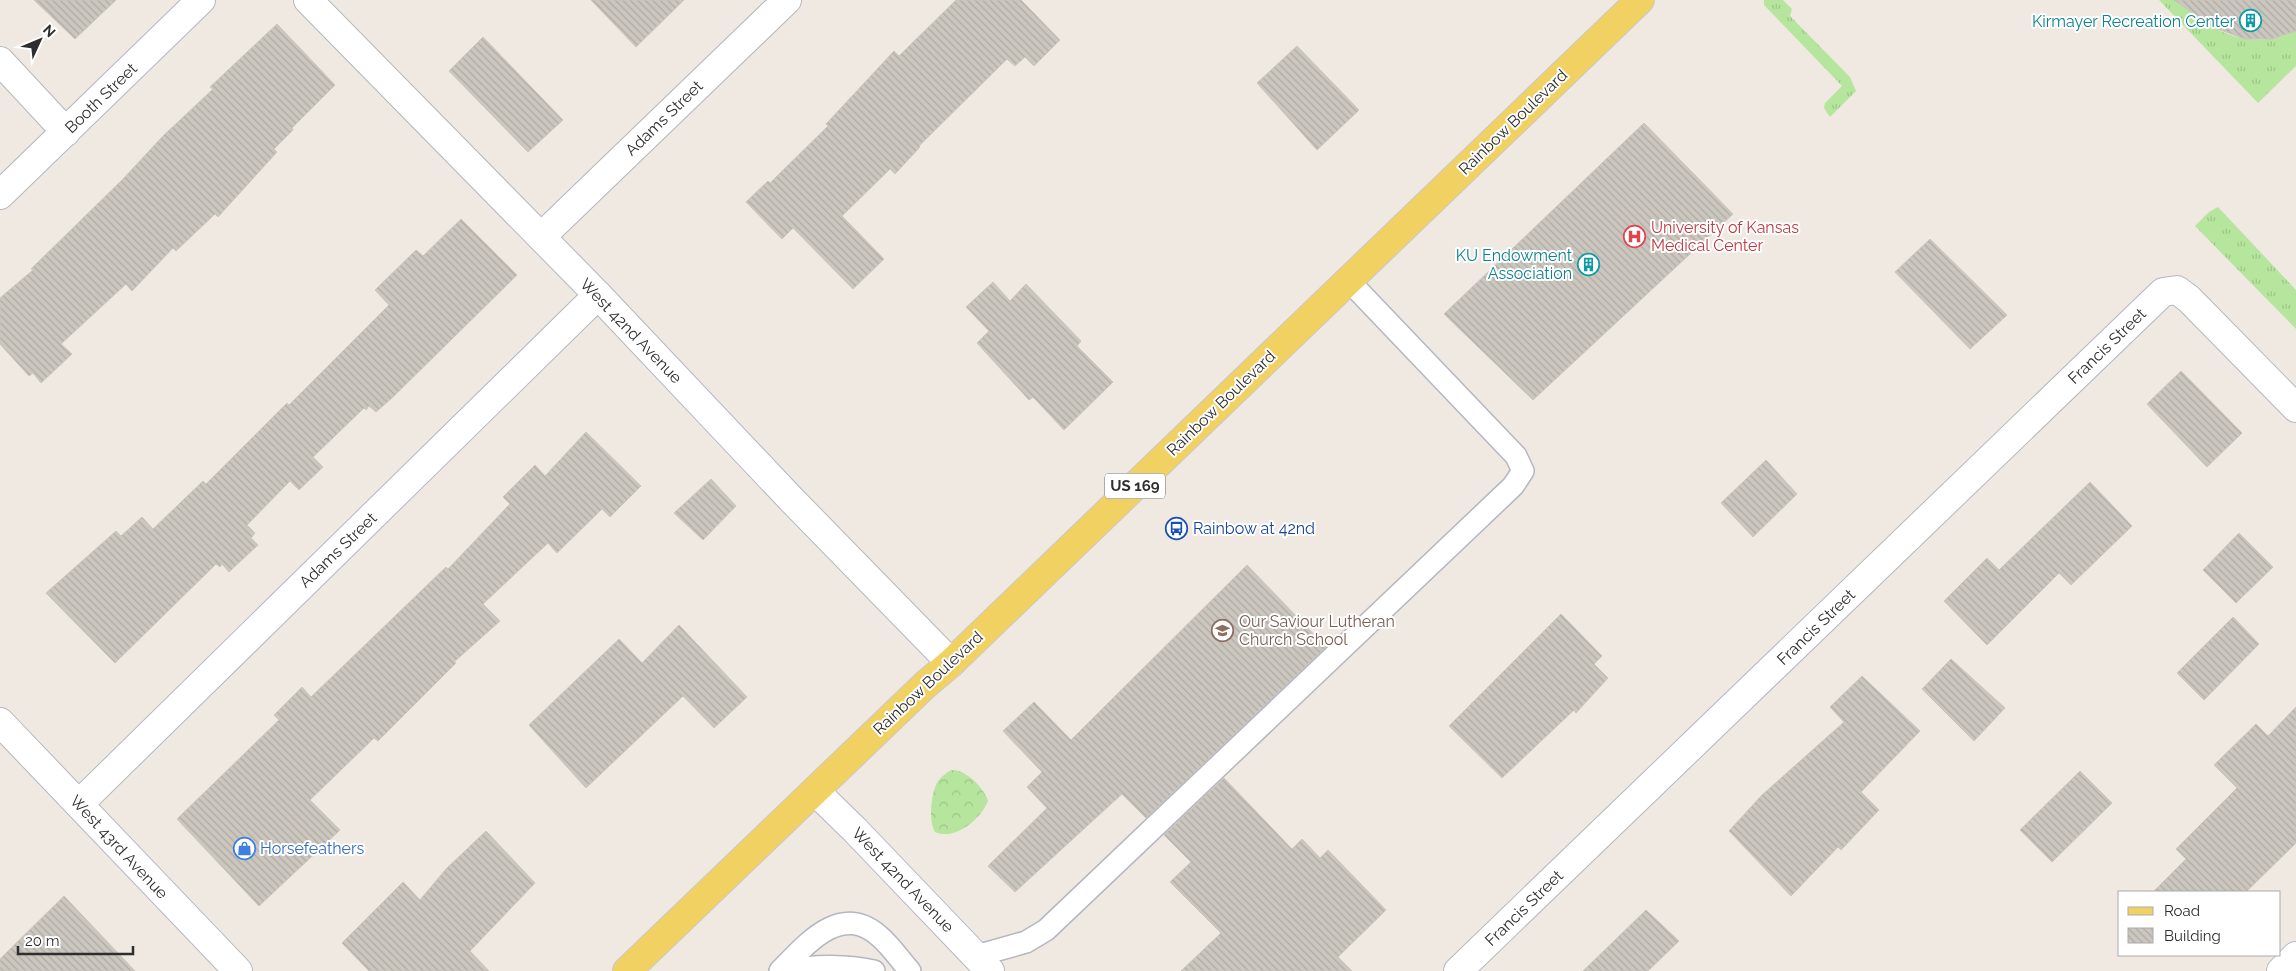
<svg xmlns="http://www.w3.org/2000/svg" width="2296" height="971" viewBox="0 0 2296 971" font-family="Raleway,sans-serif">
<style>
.grass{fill:url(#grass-tufts)}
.park{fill:url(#park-crowns)}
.building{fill:url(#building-back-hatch);stroke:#cbc5ba}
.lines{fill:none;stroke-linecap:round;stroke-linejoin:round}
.lane-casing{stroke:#b4b7c1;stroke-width:24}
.street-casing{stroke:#b4b7c1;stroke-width:30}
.secondary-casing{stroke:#b4b7c1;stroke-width:30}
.primary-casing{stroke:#c9c9c9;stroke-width:30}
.lane{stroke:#fff;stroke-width:21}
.street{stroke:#fff;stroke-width:28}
.secondary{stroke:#fff;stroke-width:28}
.primary{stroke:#f2d163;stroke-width:28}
.labels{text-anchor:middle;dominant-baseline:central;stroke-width:4;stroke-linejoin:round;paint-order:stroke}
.shield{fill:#fff;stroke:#6d6d6d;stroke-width:1}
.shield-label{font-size:15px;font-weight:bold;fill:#2e2e2e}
.culture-label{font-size:16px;fill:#0d838f;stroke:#fff;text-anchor:end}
.street-label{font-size:16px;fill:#2e2e2e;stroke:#fff}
.health-label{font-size:16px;fill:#be3a42;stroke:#fff;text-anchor:start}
.transit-label{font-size:16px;fill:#164399;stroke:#fff;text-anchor:start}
.education-label{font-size:16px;fill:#785e54;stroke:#fff;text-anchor:start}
.shop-label{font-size:16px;fill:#366cbe;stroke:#fff;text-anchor:start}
</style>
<defs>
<pattern id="grass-tufts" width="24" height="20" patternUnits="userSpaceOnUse" patternTransform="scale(1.25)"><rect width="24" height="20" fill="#b6e59e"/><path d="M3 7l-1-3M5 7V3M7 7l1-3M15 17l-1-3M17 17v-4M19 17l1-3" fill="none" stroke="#9dc588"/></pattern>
<pattern id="park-crowns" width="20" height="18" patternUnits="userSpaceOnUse" patternTransform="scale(1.25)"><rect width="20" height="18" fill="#b6e59e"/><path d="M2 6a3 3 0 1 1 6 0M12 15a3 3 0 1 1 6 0" fill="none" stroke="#9dc588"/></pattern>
<pattern id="building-back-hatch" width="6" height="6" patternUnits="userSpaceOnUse" patternTransform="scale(1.25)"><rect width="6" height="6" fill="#cbc7bf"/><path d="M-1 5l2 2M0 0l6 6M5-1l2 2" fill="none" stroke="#afaba4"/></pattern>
</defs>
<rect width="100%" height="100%" fill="#efe9e1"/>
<g class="grass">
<polygon points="1764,0 1783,0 1792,9 1790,16 1850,77 1856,91 1830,117 1824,108 1825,103 1842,86 1764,5"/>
<path d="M2159 0H2182C2193 9 2203 21 2215 28 2239 42 2272 44 2296 30V66L2258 103Z"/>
<polygon points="2218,207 2296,290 2296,329 2195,226 2209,212"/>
</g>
<path class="park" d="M951 770C966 769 984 788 988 801 981 819 955 841 935 832 928 821 931 792 938 781 941 777 946 773 951 770Z"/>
<g class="building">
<polygon points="34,0 116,0 75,39"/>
<polygon points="591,0 684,0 636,47"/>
<polygon points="956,0 1021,0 1060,40 1034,66 1025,57 1015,66 1007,59 919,146 920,147 895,174 890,169 842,216 884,259 853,289 793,228 782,239 746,202 768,181 770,183 828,126 826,124 894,51 899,56"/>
<polygon points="2174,0 2296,0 2296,31 2272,39 2245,39 2215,28"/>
<polygon points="277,24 335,85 292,128 293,130 274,149 277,152 218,217 215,214 176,251 173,248 132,291 126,284 61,344 72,354 41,383 33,373 29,376 0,344 0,298 33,270 31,269 123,179 163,136 213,89 210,87"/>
<polygon points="483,37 563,120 528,152 449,71"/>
<polygon points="1297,46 1359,110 1317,150 1257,83"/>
<polygon points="1644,123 1733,214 1533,400 1444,314"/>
<polygon points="461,219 517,275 393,397 376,412 369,406 366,410 364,408 313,457 323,467 299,490 290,481 247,525 255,533 251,538 258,545 229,572 222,564 220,567 216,564 115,663 46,593 116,531 121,536 142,517 153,529 203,481 206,484 287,403 289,405 389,305 375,290 416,250 423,256"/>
<polygon points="1930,239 2007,315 1970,349 1895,272"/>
<polygon points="993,282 1010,301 1026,284 1081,341 1077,346 1113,382 1064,430 1033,397 1029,400 977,343 989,331 966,307"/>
<polygon points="2181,371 2242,433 2207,467 2147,404"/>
<polygon points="586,432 641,486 610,517 602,509 557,553 548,543 483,604 500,621 454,662 456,663 378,741 374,738 310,800 340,830 259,906 177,819 279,720 274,715 302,687 311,697 420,592 446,567 448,569 510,504 503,497 535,465 545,476"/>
<polygon points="1766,460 1797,494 1753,537 1721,503"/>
<polygon points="711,479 736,506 703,540 674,513"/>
<polygon points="2090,482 2132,526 2071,585 2059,573 1987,645 1944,601 1987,558 1999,570"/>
<polygon points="2239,533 2273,567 2236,603 2203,570"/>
<polygon points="1247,565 1326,647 1146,818 1122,794 1015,892 988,866 1047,808 1027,787 1042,772 1003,731 1034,702 1071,740"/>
<polygon points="1561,614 1602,656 1594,664 1608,678 1576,713 1574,710 1502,778 1449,726"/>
<polygon points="2233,617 2259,644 2204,700 2177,673"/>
<polygon points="679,625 747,697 714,728 683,696 586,788 529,725 619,639 642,663"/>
<polygon points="1951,659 2005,708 1974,741 1922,689"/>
<polygon points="1862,676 1920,731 1861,792 1879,810 1841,850 1838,847 1791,896 1729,831 1762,795 1844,722 1830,707"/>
<polygon points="2296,707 2296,843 2246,892 2153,892 2186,859 2176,849 2237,788 2214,765 2256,724 2268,736"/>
<polygon points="2080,771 2112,803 2052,862 2020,830"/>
<polygon points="1224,778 1292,849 1302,839 1320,858 1328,850 1386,910 1338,957 1352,971 1181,971 1221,933 1170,882 1191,862 1164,835"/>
<polygon points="486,831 535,883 470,951 489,971 369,971 342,943 403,882 420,900 446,869"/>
<polygon points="64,896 135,971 0,971 0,959"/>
<polygon points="1646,910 1679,941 1648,971 1583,971"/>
</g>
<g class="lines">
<defs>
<g id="lane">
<polyline points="976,956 1026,942 1046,930 1513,486 1523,471 1516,456 1348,280"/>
<path d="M780 971C806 945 840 902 879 936 891 946 900 960 910 971"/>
<path d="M790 971C815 964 849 966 874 971"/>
</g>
<g id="street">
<polyline points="308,0 598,295 790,498 951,663"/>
<polyline points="0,61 66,132"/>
<polyline points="0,195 201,0"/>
<polyline points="541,237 787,0"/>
<polyline points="815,791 855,830 990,971"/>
<polyline points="79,804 598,295"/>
<polyline points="1458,971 2163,292 2177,290 2189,299 2296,408"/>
<polyline points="2281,971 2296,956"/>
</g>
<polyline id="secondary" points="0,722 238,971"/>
<polyline id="primary" points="627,971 925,685 951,663 1640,0"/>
</defs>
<use href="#lane" class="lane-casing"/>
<use href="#street" class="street-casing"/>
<use href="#secondary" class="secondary-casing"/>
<use href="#primary" class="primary-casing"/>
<use href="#lane" class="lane"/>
<use href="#street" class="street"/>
<use href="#secondary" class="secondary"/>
<use href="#primary" class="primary"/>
</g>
<defs>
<symbol id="building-ring" viewBox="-11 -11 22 22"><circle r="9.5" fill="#fff" stroke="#0f9aa8" stroke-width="1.5"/><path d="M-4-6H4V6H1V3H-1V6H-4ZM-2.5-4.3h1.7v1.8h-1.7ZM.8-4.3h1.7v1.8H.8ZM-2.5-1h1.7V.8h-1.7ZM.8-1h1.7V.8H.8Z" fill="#0f9aa8"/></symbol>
<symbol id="hospital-ring" viewBox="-11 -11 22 22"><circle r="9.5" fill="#fff" stroke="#e0444e" stroke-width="1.5"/><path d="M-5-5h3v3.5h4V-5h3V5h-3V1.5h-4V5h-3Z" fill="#e0444e"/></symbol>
<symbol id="bus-ring" viewBox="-11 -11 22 22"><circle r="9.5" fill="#fff" stroke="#1a4fb4" stroke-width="1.5"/><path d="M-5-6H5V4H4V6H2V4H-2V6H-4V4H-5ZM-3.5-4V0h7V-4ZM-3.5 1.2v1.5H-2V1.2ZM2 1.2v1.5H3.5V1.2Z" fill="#1a4fb4"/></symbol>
<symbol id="school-ring" viewBox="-11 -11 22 22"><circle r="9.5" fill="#fff" stroke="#8d6e63" stroke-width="1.5"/><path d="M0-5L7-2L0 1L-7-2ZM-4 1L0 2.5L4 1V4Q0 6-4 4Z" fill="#8d6e63"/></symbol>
<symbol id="shop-ring" viewBox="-11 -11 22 22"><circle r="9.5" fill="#fff" stroke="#3f7fe0" stroke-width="1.5"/><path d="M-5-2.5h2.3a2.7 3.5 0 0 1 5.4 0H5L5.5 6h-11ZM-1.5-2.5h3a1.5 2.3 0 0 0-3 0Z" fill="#3f7fe0"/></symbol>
</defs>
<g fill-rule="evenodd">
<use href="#building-ring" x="2238" y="8" width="25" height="25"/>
<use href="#hospital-ring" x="1622" y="224" width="25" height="25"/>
<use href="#building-ring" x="1576" y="252" width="25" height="25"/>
<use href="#bus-ring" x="1164" y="516" width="25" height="25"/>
<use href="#school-ring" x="1210" y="618" width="25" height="25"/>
<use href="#shop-ring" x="232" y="836" width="25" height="25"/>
</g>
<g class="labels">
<rect class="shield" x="1105" y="473.5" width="60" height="25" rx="4"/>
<g class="shield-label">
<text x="1135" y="486">US 169</text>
</g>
<g class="culture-label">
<text x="2235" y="21">Kirmayer Recreation Center</text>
<text x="1572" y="255">KU Endowment<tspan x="1572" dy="18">Association</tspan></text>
</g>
<g class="street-label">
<text transform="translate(101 98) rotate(-44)">Booth Street</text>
<text transform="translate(664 118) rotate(-44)">Adams Street</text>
<text transform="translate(1513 122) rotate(-44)">Rainbow Boulevard</text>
<text transform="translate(631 331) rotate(46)">West 42nd Avenue</text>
<text transform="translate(2107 346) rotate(-44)">Francis Street</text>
<text transform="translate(1221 403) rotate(-44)">Rainbow Boulevard</text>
<text transform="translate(338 550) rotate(-44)">Adams Street</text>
<text transform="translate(1816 627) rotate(-44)">Francis Street</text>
<text transform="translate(928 683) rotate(-43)">Rainbow Boulevard</text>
<text transform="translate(119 847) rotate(47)">West 43rd Avenue</text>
<text transform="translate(903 880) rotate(46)">West 42nd Avenue</text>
<text transform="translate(1524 908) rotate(-44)">Francis Street</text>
</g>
<g class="health-label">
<text x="1651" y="227">University of Kansas<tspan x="1651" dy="18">Medical Center</tspan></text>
</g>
<g class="transit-label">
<text x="1193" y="528">Rainbow at 42nd</text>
</g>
<g class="education-label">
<text x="1239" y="621">Our Saviour Lutheran<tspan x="1239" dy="18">Church School</tspan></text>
</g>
<g class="shop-label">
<text x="260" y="848">Horsefeathers</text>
</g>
</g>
<rect x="2118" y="891" width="162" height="65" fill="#ffffff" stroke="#ababab"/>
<rect x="2128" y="907" width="25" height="8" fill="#f2d163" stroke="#ababab"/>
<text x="2164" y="916" font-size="15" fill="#2e2e2e">Road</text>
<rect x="2128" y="928" width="25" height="15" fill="url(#building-back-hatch)" stroke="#ababab"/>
<text x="2164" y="941" font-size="15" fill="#2e2e2e">Building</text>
<g transform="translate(40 40) rotate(46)" stroke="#ffffff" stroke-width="4" paint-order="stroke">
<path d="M0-4L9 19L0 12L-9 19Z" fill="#2e2e2e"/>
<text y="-8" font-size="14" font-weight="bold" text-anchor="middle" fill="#2e2e2e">N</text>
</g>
<path d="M18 946v8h115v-8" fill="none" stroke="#2e2e2e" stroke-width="2.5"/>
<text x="25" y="946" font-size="15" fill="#2e2e2e" stroke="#ffffff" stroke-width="4" paint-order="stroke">20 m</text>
</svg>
